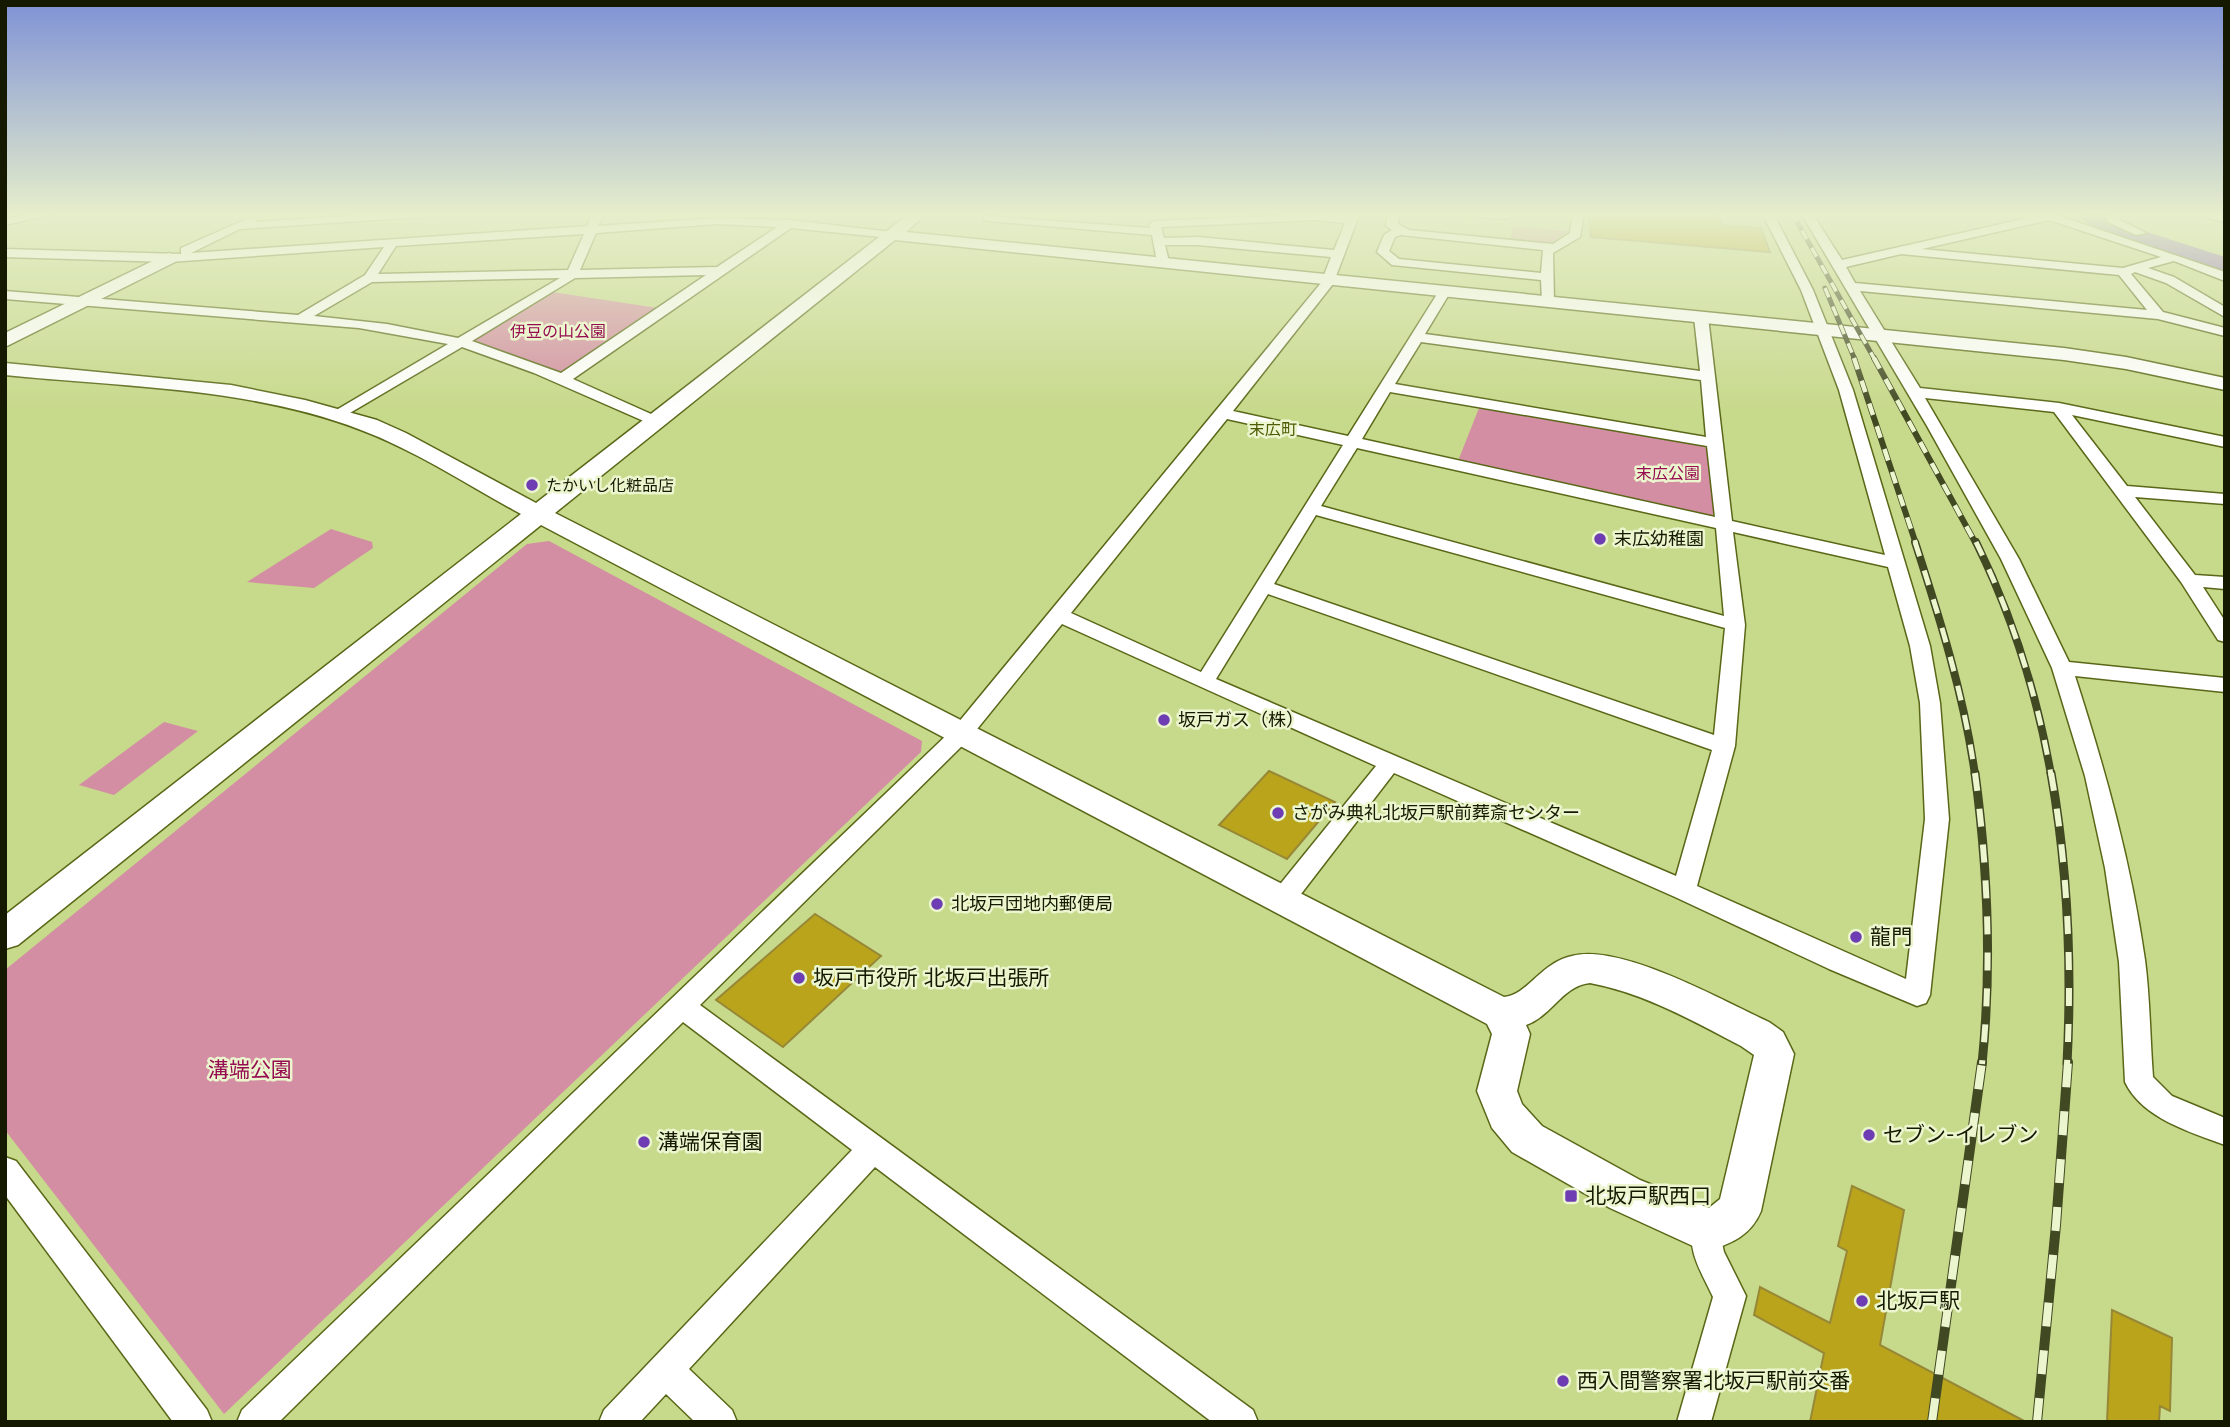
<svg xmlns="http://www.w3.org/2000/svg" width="2230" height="1427" viewBox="0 0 2230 1427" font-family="'Fira Sans','Noto Sans JP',sans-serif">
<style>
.green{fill:#d38ea3}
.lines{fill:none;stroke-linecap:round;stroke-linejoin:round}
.river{fill:#815ebb;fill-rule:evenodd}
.building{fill:#baa41c;stroke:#978837;stroke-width:2}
.street-casing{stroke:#596717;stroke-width:3}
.secondary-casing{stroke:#596717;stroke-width:3}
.street{fill:#fff;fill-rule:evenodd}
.secondary{fill:#fff;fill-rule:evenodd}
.rail-far4-casing{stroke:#414923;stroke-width:5}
.rail-far3-casing{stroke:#414923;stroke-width:6}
.rail-far2-casing{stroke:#414923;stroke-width:8}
.rail-far1-casing{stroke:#414923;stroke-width:9}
.rail-casing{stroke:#414923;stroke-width:10}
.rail-far4{stroke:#ebf5ce;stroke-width:3.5;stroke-dasharray:10;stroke-linecap:butt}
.rail-far3{stroke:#ebf5ce;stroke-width:4.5;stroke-dasharray:12;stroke-linecap:butt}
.rail-far2{stroke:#ebf5ce;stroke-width:5;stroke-dasharray:15;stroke-linecap:butt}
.rail-far1{stroke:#ebf5ce;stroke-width:6;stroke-dasharray:18;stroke-linecap:butt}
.rail{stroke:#ebf5ce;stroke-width:8;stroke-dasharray:24;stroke-linecap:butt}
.poi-dot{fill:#6e3cb3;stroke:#ebf5ce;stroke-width:2.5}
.labels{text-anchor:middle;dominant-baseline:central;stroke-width:5;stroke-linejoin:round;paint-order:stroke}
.far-park-label{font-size:16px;fill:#960c51;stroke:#ebf5ce}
.far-neighbourhood-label{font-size:16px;fill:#4f5c05;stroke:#ebf5ce}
.far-poi-label{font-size:16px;fill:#141900;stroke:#ebf5ce;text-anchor:start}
.poi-label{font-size:18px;fill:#141900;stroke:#ebf5ce;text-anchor:start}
.near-poi-label{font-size:21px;fill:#141900;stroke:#ebf5ce;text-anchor:start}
.near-park-label{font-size:21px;fill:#960c51;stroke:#ebf5ce}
</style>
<rect width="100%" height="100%" fill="#c7d98b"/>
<g class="green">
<polygon points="1512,226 1570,231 1548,245 1511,241"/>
<polygon points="552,292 658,308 565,370 557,372 475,343 474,339"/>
<polygon points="1479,408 1700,444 1707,449 1715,514 1709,516 1458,461"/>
<polygon points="331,529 372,542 373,548 314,588 247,582"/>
<polygon points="549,541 922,741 921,752 224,1414 5,1130 5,970 527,544"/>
<polygon points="164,722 198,731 114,795 79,785"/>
</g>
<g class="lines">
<polygon class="river" points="2083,213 2108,213 2108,216 2116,222 2225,257 2225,274 2098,232 2081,218"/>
</g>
<g class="building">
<polygon points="1589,213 1719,213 1722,225 1761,228 1770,252 1591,237"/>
<polygon points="1269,771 1335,802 1287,859 1219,825"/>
<polygon points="815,914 881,956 783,1047 716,1000"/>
<polygon points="1852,1186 1904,1210 1880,1345 2026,1422 1810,1422 1824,1353 1754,1315 1760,1287 1830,1323 1847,1251 1838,1246"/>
<polygon points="2112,1310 2172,1338 2170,1411 2160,1406 2159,1422 2107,1422"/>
</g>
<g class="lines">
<defs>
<g id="street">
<polygon points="36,213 57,213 5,225 5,219"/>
<path d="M391 213H442L436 216 240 229 191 253 587 226 593 213H604L598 226 718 218 790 220 891 232 897 235 891 238 791 228 573 379 660 418 663 421 655 426 534 373 462 347 338 420 330 415 333 412 448 344 359 328 5 299V291L298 315 365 275 384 247 169 262 5 257V249L181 254V248L251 217 255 218 256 222ZM718 224 777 227 717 267 580 270 596 233ZM584 234 568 270 378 274 396 246ZM706 275 561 373 472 341 575 278ZM560 278 458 338 387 324 314 316 372 282Z"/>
<path d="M1349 213H1360L1333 284 1233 411 1348 436 1439 291 1445 287 1451 291 1425 334 1700 371 1694 317 1701 313 1708 317 1732 521 1885 555 1839 390 1801 290 1762 213H1773L1813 290 1853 390 1930 646 1940 703 1949 819 1930 995 1926 1003 1917 1006 1829 969 1675 897 1394 773 1291 907 1282 909 1273 907 1270 900 1273 893 1376 766 1062 624 969 739 700 1005 1253 1410 1258 1422H1212L875 1167 689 1369 732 1410 737 1422H695L666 1394 640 1422H599L604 1410 852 1150 683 1022 279 1422H237L242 1410 953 729 1321 283 1331 257 1198 245H1165L1169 262 1163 266 1157 262 1152 235 988 221 984 220V216L1150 228 1149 224 1155 221 1316 214 1347 216ZM1316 220 1345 223 1334 250 1198 237 1164 238 1161 227ZM1421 342 1701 380 1706 437 1395 384ZM1390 392 1707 446 1715 517 1362 439ZM1227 419 1343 445 1201 672 1071 613ZM1357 448 1716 528 1724 616 1321 506ZM1316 515 1725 628 1714 735 1274 584ZM1733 532 1888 567 1910 646 1920 703 1925 819 1906 979 1697 886 1735 746 1745 625ZM1268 594 1712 750 1676 876 1216 679Z"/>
<path d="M1388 213H1399L1398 224 1409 230 1553 244 1570 233 1573 213H1584L1580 237 1553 253 1554 301 1548 305 1542 301 1541 280 1392 265 1377 252 1384 235 1392 230 1386 226ZM1401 235 1543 250 1541 273 1399 259 1389 251 1395 237Z"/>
<polygon points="1460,213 1511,213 1512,216 1506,219 1466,216"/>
<path d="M1801 213H1812L1842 260 2050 213 2225 272V281L2174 261 2148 268 2174 277 2225 307V317L2166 283 2135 272 2131 274 2163 312 2225 328V336L2158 319 1860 291 1920 388 2059 403 2225 437V447L2072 415 2127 486 2225 494V504L2135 497 2195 575 2225 577V589L2203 587 2225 621V642L2218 640 2181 582 2054 412 1925 398 2019 559 2069 662 2225 678V692L2075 676C2105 769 2131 862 2145 960 2150 998 2150 1038 2153 1077L2172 1096 2225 1118V1145C2190 1132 2142 1118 2125 1082L2119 962 2105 868 2085 776 2052 668 2001 559 1927 426ZM2049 220 2161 257 2123 268 1922 249ZM1901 254 2119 275 2147 310 1855 283 1846 267Z"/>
<polygon points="2113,213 2129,213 2118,219 2146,233 2136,235 2108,222 2107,216"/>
<polygon points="2196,213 2225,215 2225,222 2198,215"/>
<polygon points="5,1157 16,1161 207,1410 212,1422 173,1422 5,1195"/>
<path d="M1706 1216 1717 1220 1724 1252 1746 1296 1711 1422H1677L1713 1297C1702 1273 1684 1247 1695 1220Z"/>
</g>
<g id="secondary">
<path d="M910 213H927L906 232 2064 348 2126 357 2225 378V390L2126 369 2064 360 895 240 555 513 1504 997C1528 995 1540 963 1572 956 1621 943 1723 1001 1769 1022L1783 1032 1794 1054 1761 1211C1750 1237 1731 1243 1706 1252L1610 1208 1512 1152 1492 1128 1477 1091 1492 1034 1487 1024 541 525 18 945 5 949V915L521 514C469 486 417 451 361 430 249 387 123 387 5 375V363L231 385 305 400 377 420 406 433 536 503ZM1590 983C1644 993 1693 1021 1741 1046L1754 1055 1720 1199 1709 1208 1640 1180 1542 1126 1522 1104 1517 1091 1530 1034 1526 1025C1552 1016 1562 986 1590 983Z"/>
<polygon points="2030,213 2052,213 2054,215 2046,220 2032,216"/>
<polygon points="169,253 178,258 175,262 5,347 5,333"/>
</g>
</defs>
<use href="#street" class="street-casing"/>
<use href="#secondary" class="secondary-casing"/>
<use href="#street" class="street"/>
<use href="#secondary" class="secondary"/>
<defs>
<g id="rail-far4">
<polyline points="1792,213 1875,360"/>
<polyline points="1825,288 1855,360"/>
</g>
<g id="rail-far3">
<polyline points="1854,358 1916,544"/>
<polyline points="1874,358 1976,544"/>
</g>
<g id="rail-far2">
<path d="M1915 542C1940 619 1964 695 1975 775"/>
<path d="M1976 542C2012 615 2037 694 2051 775"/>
</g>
<g id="rail-far1">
<path d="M1975 773C1988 870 1992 967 1982 1064"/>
<path d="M2051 773C2068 869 2072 967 2067 1064"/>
</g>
<g id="rail">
<polyline points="1932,1422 1982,1062"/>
<polyline points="2037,1422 2056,1225 2068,1062"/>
</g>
</defs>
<use href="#rail-far4" class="rail-far4-casing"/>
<use href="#rail-far3" class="rail-far3-casing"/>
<use href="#rail-far2" class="rail-far2-casing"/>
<use href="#rail-far1" class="rail-far1-casing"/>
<use href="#rail" class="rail-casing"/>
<use href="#rail-far4" class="rail-far4"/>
<use href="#rail-far3" class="rail-far3"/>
<use href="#rail-far2" class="rail-far2"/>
<use href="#rail-far1" class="rail-far1"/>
<use href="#rail" class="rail"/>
</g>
<linearGradient id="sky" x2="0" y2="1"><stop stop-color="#7f92d6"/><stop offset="0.52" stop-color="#e6eecb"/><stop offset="1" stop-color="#e6eecb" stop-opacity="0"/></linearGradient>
<rect width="2230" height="412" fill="url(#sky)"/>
<g class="poi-dot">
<circle cx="532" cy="485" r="7"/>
<circle cx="1600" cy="539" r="7"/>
<circle cx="1164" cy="720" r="7"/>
<circle cx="1278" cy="813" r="7"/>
<circle cx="937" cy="904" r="7"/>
<circle cx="1856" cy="937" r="7"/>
<circle cx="799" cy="978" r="7"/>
<circle cx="1869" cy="1135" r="7"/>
<circle cx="644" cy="1142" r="7"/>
<rect x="1564" y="1189" width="14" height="14" rx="3.5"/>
<circle cx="1862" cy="1301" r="7"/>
<circle cx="1563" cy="1381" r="7"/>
</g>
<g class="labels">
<g class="far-park-label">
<text x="558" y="331">伊豆の山公園</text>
<text x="1668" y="473">末広公園</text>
</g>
<g class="far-neighbourhood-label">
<text x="1273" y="429">末広町</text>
</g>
<g class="far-poi-label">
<text x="546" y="485">たかいし化粧品店</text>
</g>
<g class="poi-label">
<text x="1614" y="539">末広幼稚園</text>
<text x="1178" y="720">坂戸ガス（株）</text>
<text x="1292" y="813">さがみ典礼北坂戸駅前葬斎センター</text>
<text x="951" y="904">北坂戸団地内郵便局</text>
</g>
<g class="near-poi-label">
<text x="1870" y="937">龍門</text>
<text x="813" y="978">坂戸市役所 北坂戸出張所</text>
<text x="1883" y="1135">セブン-イレブン</text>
<text x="658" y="1142">溝端保育園</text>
<text x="1585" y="1196">北坂戸駅西口</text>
<text x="1876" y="1301">北坂戸駅</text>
<text x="1577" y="1381">西入間警察署北坂戸駅前交番</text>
</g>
<g class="near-park-label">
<text x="250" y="1070">溝端公園</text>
</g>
</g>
<rect width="2230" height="1427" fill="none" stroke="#141900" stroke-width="14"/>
</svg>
